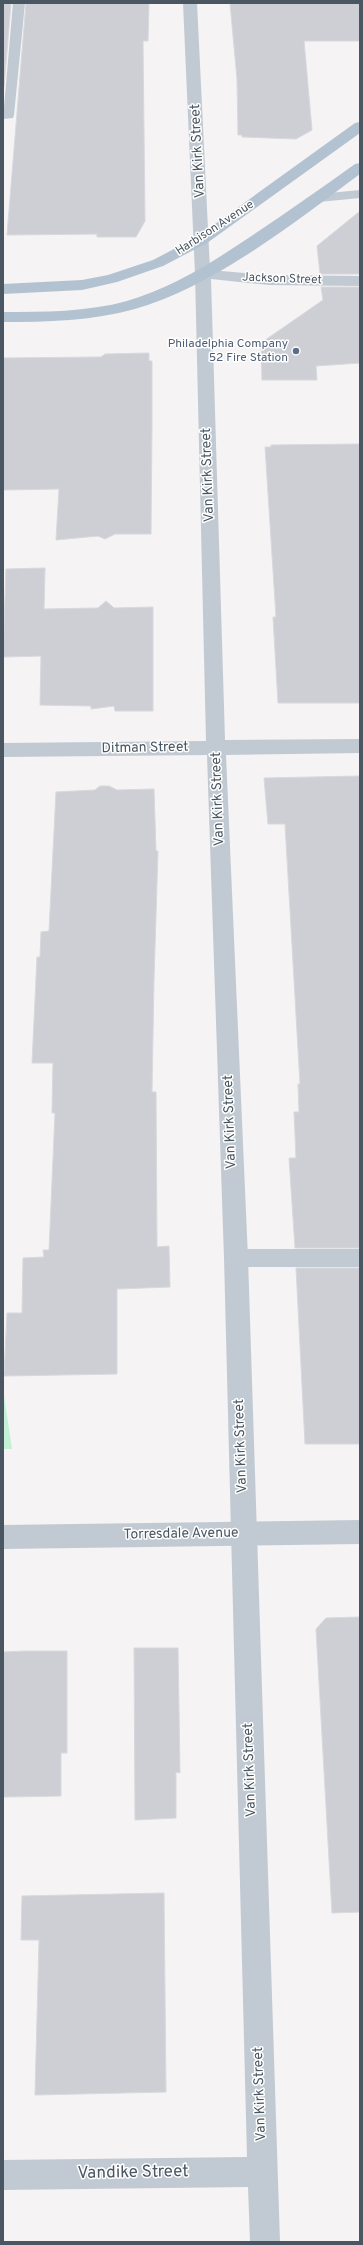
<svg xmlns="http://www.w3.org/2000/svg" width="363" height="2245" viewBox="0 0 363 2245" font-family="Overpass,sans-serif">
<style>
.green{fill:#c3f1d5}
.building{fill:#cdcfd5;stroke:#d7d9de}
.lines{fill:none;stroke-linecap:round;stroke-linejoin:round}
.service{fill:#c1cad2;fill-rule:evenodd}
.minor{fill:#c1cad2;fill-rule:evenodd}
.tertiary{fill:#c1cad2;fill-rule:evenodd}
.primary{fill:#b3c2d1;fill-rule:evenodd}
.service-dot{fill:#5c6f8a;stroke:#fff;stroke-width:1.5}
.labels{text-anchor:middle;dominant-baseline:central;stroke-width:3;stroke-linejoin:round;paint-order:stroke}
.far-street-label{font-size:12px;fill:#4a5661;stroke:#fff}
.far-service-label{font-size:12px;fill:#4e5e75;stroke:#fff;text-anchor:end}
.street-label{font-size:14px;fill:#4a5661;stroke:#fff}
.near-street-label{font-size:17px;fill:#4a5661;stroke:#fff}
</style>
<rect width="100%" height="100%" fill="#f5f3f3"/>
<polygon class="green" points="3,1389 12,1449 3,1449"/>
<g class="building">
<polygon points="3,3 11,3 4,87 3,87"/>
<polygon points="26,3 149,3 148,41 143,41 145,221 136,237 97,237 97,234 7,235"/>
<polygon points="230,3 360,3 360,41 304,41 312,130 296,139 242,137 242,135 238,135 237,79"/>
<polygon points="360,211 360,274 320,274 317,246"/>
<polygon points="321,287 360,287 360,363 316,366 317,380 262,380 261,343 323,300"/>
<polygon points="149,353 149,361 152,361 152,428 151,534 115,534 105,539 98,536 56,540 59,489 3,490 3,358 101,357 105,354"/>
<polygon points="360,444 360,703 278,703 273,617 276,617 265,447 271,447 271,445"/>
<polygon points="45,568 44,609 98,608 106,601 114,608 153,607 153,711 115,711 114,706 91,709 91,706 40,705 41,656 3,657 6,569"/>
<polygon points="360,776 360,1248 295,1248 289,1158 296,1158 294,1112 299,1112 298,1084 300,1084 285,824 268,824 264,778"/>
<polygon points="100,786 109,786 117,790 154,789 156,851 158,851 154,979 152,1092 156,1092 157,1247 169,1246 170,1287 117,1289 117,1374 4,1376 7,1313 22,1313 23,1258 44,1257 43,1250 49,1250 55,1113 52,1113 53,1063 32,1063 37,957 40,957 41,932 49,931 56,792 95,790"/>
<polygon points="296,1268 360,1268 360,1444 305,1444"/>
<polygon points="360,1617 360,1912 332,1913 316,1629 326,1618"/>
<polygon points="134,1648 178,1648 180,1773 176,1772 176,1818 135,1820"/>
<polygon points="26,1651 67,1651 67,1753 61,1753 61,1796 3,1797 3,1652"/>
<polygon points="164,1893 166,2092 35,2095 39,1940 21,1940 22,1896"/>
</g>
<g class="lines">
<g class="service">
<polygon points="13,3 25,3 14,115 13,118 3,119"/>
<polygon points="360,190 360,198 319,202 312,198 319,194"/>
<polygon points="236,1249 360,1249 360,1267 236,1267 229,1265 226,1258 229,1251"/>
</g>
<polygon class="minor" points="183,3 197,3 210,270 269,275 360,276 360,286 269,285 211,279 225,740 360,739 360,753 226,755 248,1258 280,2242 250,2242 248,2187 3,2190 3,2160 247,2157 224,1258 207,755 3,757 3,743 206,741 195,274"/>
<polygon class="tertiary" points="360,1520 360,1544 3,1549 3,1525"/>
<g class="primary">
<polygon points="360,122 360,133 207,243 163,266 117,282 82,290 3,294 3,284 82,280 108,275 153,260 197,237 355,123"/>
<path d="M360 163V174C295 222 213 287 135 309 92 321 47 322 3 322V312C44 312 87 312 127 301 172 288 211 263 250 237 286 213 320 189 355 164Z"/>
</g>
</g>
<circle class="service-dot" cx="296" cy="351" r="4"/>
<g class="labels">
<g class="far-street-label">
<text transform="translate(215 228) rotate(-33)">Harbison Avenue</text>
<text transform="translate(282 279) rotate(2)">Jackson Street</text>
</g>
<g class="far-service-label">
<text x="288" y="344">Philadelphia Company<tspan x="288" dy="14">52 Fire Station</tspan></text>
</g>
<g class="street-label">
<text transform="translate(198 151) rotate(-93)">Van Kirk Street</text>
<text transform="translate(208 475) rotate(-92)">Van Kirk Street</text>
<text transform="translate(145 748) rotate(-1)">Ditman Street</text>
<text transform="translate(218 799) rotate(-92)">Van Kirk Street</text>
<text transform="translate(230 1122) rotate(-92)">Van Kirk Street</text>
<text transform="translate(241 1446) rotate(-92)">Van Kirk Street</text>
<text transform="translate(181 1534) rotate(-1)">Torresdale Avenue</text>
<text transform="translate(250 1770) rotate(-92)">Van Kirk Street</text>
<text transform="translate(260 2094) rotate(-92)">Van Kirk Street</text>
</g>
<g class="near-street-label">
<text transform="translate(133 2173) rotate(-1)">Vandike Street</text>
</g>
</g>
<rect width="363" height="2245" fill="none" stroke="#4a5661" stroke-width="8"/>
</svg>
